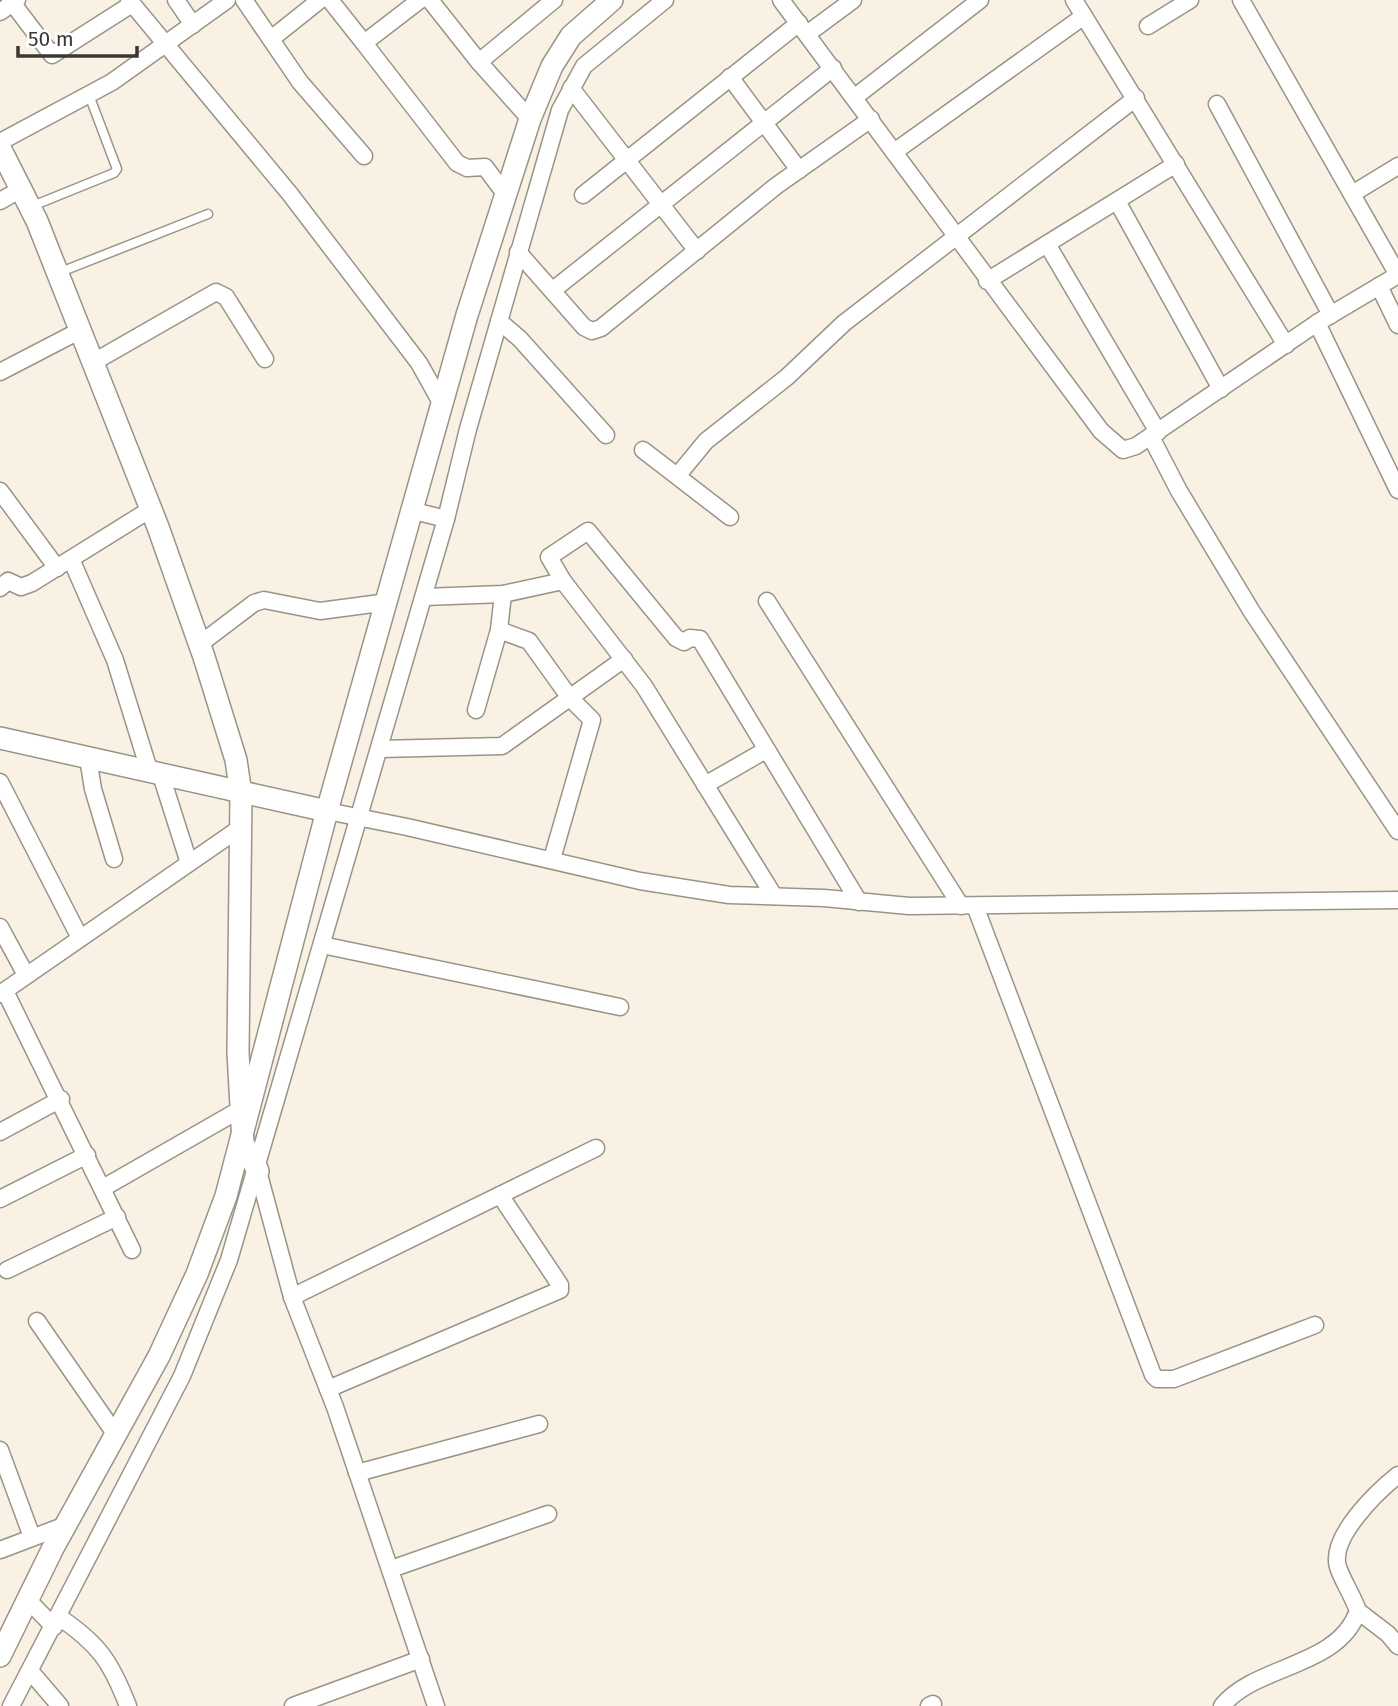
<svg xmlns="http://www.w3.org/2000/svg" width="1398" height="1706" viewBox="0 0 1398 1706" font-family="'Fira Sans',sans-serif">
<style>
.lines{fill:none;stroke-linecap:round;stroke-linejoin:round}
.lane-casing{stroke:#9a9487;stroke-width:11}
.street-casing{stroke:#9a9487;stroke-width:19}
.secondary-casing{stroke:#9a9487;stroke-width:24}
.lane{stroke:#fff;stroke-width:8}
.street{stroke:#fff;stroke-width:16}
.secondary{stroke:#fff;stroke-width:21}
</style>
<rect width="100%" height="100%" fill="#f9f2e4"/>
<g class="lines">
<defs>
<g id="lane">
<polyline points="30,207 114,173 117,169 89,95"/>
<polyline points="58,273 208,214"/>
</g>
<g id="street">
<polyline points="10,0 52,55 132,4"/>
<polyline points="129,0 290,194 419,363 443,406"/>
<polyline points="176,0 193,25"/>
<polyline points="244,0 300,82 364,156"/>
<polyline points="330,0 364,43"/>
<polyline points="420,0 364,43 457,163 467,168 485,167 506,195"/>
<polyline points="430,0 479,62"/>
<polyline points="781,0 1101,431 1123,450 1136,446 1317,323 1398,275 1241,0"/>
<polyline points="1074,0 1286,345"/>
<polyline points="0,12 17,0"/>
<polyline points="1148,26 1190,0"/>
<polyline points="807,34 853,0"/>
<polyline points="271,39 320,0"/>
<polyline points="730,77 799,170"/>
<polyline points="571,88 697,251"/>
<polyline points="855,97 980,0"/>
<polyline points="1217,104 1331,315"/>
<polyline points="530,119 479,62 554,0"/>
<polyline points="0,142 112,82 227,0"/>
<polyline points="894,152 1084,16"/>
<polyline points="1352,194 1398,166"/>
<polyline points="583,195 799,23"/>
<polyline points="0,201 23,188"/>
<polyline points="1117,201 1221,389"/>
<polyline points="1047,244 1158,432"/>
<polyline points="518,252 584,327 592,331 601,328 776,186 871,119"/>
<polyline points="987,281 1176,164"/>
<polyline points="1379,286 1398,325"/>
<polyline points="553,290 833,68"/>
<polyline points="499,321 520,339 606,435"/>
<polyline points="1317,323 1398,490"/>
<polyline points="92,363 216,292 226,297 265,359"/>
<polyline points="0,372 79,331"/>
<polyline points="1151,437 1179,491 1252,612 1398,831"/>
<polyline points="643,450 730,517"/>
<polyline points="678,475 706,441 787,377 844,323 1136,98"/>
<polyline points="0,491 57,568"/>
<polyline points="414,511 446,519"/>
<polyline points="71,559 115,660 150,773"/>
<polyline points="563,581 549,557 588,531 676,638 684,642 690,638 700,639 859,902"/>
<polyline points="0,588 8,581 21,587 32,583 151,509"/>
<polyline points="503,594 499,630 529,641 570,698 592,720 552,859"/>
<polyline points="424,597 503,594 563,581 644,686 774,896"/>
<polyline points="767,601 961,906"/>
<polyline points="200,644 254,603 264,600 320,611 388,602"/>
<polyline points="476,710 499,630"/>
<polyline points="380,749 502,746 624,659"/>
<polyline points="88,758 93,789 114,859"/>
<polyline points="161,775 189,863"/>
<polyline points="0,782 80,938"/>
<polyline points="705,785 766,750"/>
<polyline points="327,811 407,827 640,881 729,895 824,898 909,906 1398,900"/>
<polyline points="975,906 1153,1375 1157,1379 1174,1379 1315,1325"/>
<polyline points="0,927 26,975"/>
<polyline points="322,945 620,1007"/>
<polyline points="5,991 132,1250"/>
<polyline points="0,994 240,828"/>
<polyline points="0,1132 61,1099"/>
<polyline points="258,1171 292,1297 335,1407 436,1706"/>
<polyline points="103,1188 241,1109"/>
<polyline points="0,1199 87,1155"/>
<polyline points="7,1270 117,1217"/>
<polyline points="292,1297 596,1148"/>
<polyline points="37,1321 116,1435"/>
<polyline points="328,1389 560,1290 560,1285 500,1195"/>
<polyline points="0,1450 32,1537"/>
<polyline points="357,1473 539,1424"/>
<polyline points="0,1550 66,1525"/>
<polyline points="391,1569 548,1514"/>
<polyline points="28,1600 54,1627"/>
<polyline points="1358,1611 1388,1634 1398,1646"/>
<path d="M59 1617C99 1644 111 1662 128 1706"/>
<polyline points="31,1672 60,1706"/>
<polyline points="11,1706 182,1376 229,1260 446,519 468,429 560,110 584,66 665,0"/>
<polyline points="293,1706 421,1659"/>
<polyline points="929,1706 933,1704"/>
<path d="M1222 1706C1256 1664 1338 1668 1358 1611 1353 1596 1343 1582 1338 1567 1329 1537 1378 1491 1398 1475"/>
</g>
<g id="secondary">
<polyline points="0,148 37,221 158,527 204,657 236,760 241,794 238,1052 243,1143 258,1171"/>
<polyline points="0,738 327,811"/>
<polyline points="0,1656 53,1548 159,1356 197,1274 226,1196 327,811 467,315 530,119 552,66 571,36 612,0"/>
</g>
</defs>
<use href="#lane" class="lane-casing"/>
<use href="#street" class="street-casing"/>
<use href="#secondary" class="secondary-casing"/>
<use href="#lane" class="lane"/>
<use href="#street" class="street"/>
<use href="#secondary" class="secondary"/>
</g>
<path d="M18 46v10h119v-10" fill="none" stroke="#3b3833" stroke-width="3.5"/>
<text x="28" y="46" font-size="21" fill="#3b3833" stroke="#ffffff" stroke-width="5" paint-order="stroke">50 m</text>
</svg>
